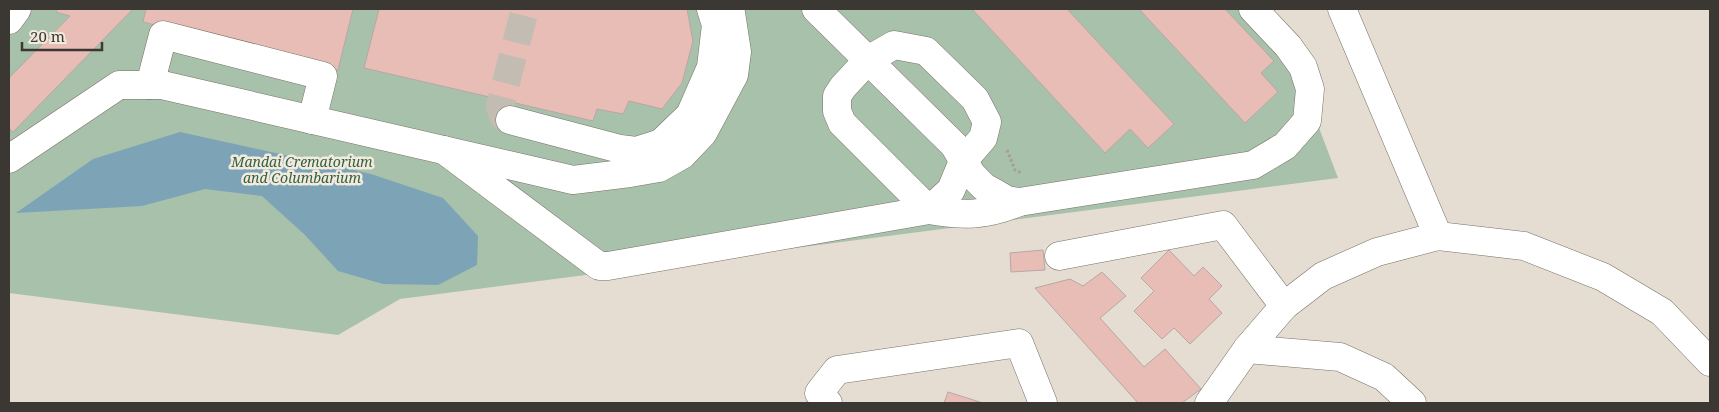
<svg xmlns="http://www.w3.org/2000/svg" width="1719" height="412" viewBox="0 0 1719 412" font-family="'Noto Serif',serif">
<style>
.green{fill:#a8c1ab}
.water{fill:#7da3b6}
.building{fill:#e7bdb6;stroke:#b7a7a5}
.lines{fill:none;stroke-linecap:round;stroke-linejoin:round}
.minor-tunnel{stroke:#c3bcb2;stroke-width:28;stroke-dasharray:28 14;stroke-linecap:butt}
.minor-casing{stroke:#787166;stroke-width:29}
.path{stroke:#a49e96;stroke-width:3;stroke-dasharray:2.5 2.5;stroke-linecap:butt}
.minor{stroke:#fff;stroke-width:28}
.labels{text-anchor:middle;dominant-baseline:central;stroke-width:5;stroke-linejoin:round;paint-order:stroke}
.park-label{font-size:14px;font-style:italic;fill:#33623e;stroke:#f3eadf}
</style>
<rect width="100%" height="100%" fill="#e5ddd2"/>
<polygon class="green" points="9,9 1274,9 1338,178 400,299 338,335 9,293"/>
<polygon class="water" points="180,132 371,174 443,198 478,236 477,265 438,285 383,284 338,271 305,235 262,196 205,189 142,206 16,213 93,159"/>
<g class="building">
<polygon points="57,9 133,9 13,132 9,128 9,78 70,16 56,12"/>
<polygon points="146,9 353,9 338,70 143,22"/>
<polygon points="379,9 687,9 693,41 682,83 662,109 629,101 623,114 597,109 593,121 364,68"/>
<polygon points="972,9 1067,9 1174,124 1148,148 1130,129 1105,153"/>
<polygon points="1139,9 1225,9 1274,61 1261,73 1278,92 1245,123"/>
<polygon points="1043,250 1045,270 1011,272 1010,253"/>
<polygon points="1169,250 1194,276 1203,267 1222,286 1209,299 1222,313 1190,344 1174,328 1162,339 1134,311 1154,291 1141,278"/>
<polygon points="1102,272 1126,296 1100,318 1144,367 1165,349 1201,389 1182,403 1138,403 1035,288 1070,279 1083,286"/>
<polygon points="948,392 983,403 944,403"/>
</g>
<g class="lines">
<polyline class="minor-tunnel" points="510,120 503,116 500,106 525,9"/>
<defs>
<g id="minor">
<polyline points="816,9 954,145 972,175 984,187 995,193 1007,200 1019,202"/>
<polyline points="1342,9 1438,236"/>
<polyline points="9,20 17,9"/>
<polygon points="894,45 926,51 975,99 987,122 983,138 963,161 951,190 929,210 842,123 837,111 837,96 843,87 868,60"/>
<polyline points="150,85 163,35 323,76 312,120"/>
<polyline points="510,120 620,149 636,151 661,143"/>
<path d="M444 150 599 266H608L929 210C963 216 986 216 1019 202L1253 165 1285 146 1307 121 1310 89 1303 67 1288 46 1253 9"/>
<polyline points="9,159 119,85 162,85 573,180 630,173 659,168 682,155 703,133 734,75 737,52 731,13"/>
<polyline points="631,172 690,115 711,67 716,25 711,9"/>
<polyline points="1059,256 1223,225 1284,306"/>
<polyline points="1247,349 1340,357 1384,377 1412,403"/>
<polyline points="828,403 819,393 837,370 1019,343 1043,403"/>
<polyline points="1209,403 1247,349 1284,306 1323,276 1377,252 1438,236 1524,246 1603,277 1662,312 1710,362"/>
</g>
</defs>
<use href="#minor" class="minor-casing"/>
<polyline class="path" points="1007,150 1015,170 1022,173"/>
<use href="#minor" class="minor"/>
</g>
<g class="labels">
<g class="park-label">
<text x="302" y="161">Mandai Crematorium<tspan x="302" dy="16">and Columbarium</tspan></text>
</g>
</g>
<rect width="1719" height="412" fill="none" stroke="#3b3833" stroke-width="20"/>
<path d="M22 42v8h80v-8" fill="none" stroke="#3b3833" stroke-width="2.5"/>
<text x="30" y="42" font-size="15" fill="#3b3833" stroke="#f3eadf" stroke-width="4" paint-order="stroke">20 m</text>
</svg>
